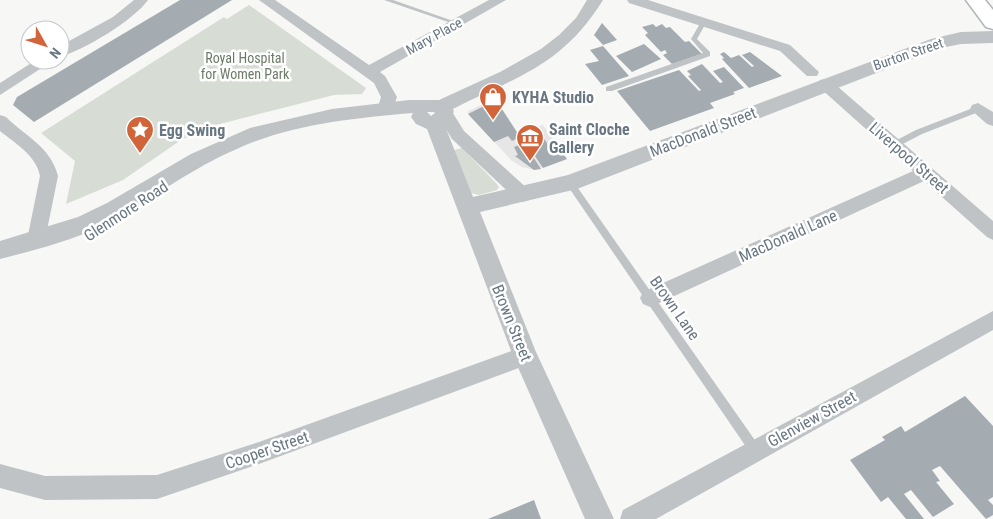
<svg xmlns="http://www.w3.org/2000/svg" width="993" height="519" viewBox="0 0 993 519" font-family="'Roboto Condensed',sans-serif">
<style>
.built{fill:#e5e6e5}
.green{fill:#d7dcd5}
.building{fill:#a4acb1}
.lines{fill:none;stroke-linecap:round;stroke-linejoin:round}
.secondary-casing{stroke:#b1b6bb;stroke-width:3}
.service{fill:#bfc3c6;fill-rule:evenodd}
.minor{fill:#bfc3c6;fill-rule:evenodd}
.tertiary{fill:#bfc3c6;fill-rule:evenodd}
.secondary{fill:#fff;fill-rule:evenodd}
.labels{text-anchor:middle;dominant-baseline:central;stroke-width:5;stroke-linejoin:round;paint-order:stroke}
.far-street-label{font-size:14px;fill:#697783;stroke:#fff}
.far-park-label{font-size:14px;fill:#6b7b68;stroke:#fff}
.poi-label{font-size:16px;font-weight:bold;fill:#697783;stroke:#fff;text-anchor:start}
.street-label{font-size:16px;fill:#697783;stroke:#fff}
</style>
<rect width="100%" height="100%" fill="#f7f7f5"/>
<polygon class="built" points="495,98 518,133 543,125 567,159 534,170 522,167 511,160 467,112"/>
<g class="green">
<polygon points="249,5 366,88 362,94 334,95 212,126 181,140 123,180 66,204 75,161 41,133 224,17 227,19"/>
<polygon points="462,148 496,183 499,187 497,190 479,195 471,193 454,150"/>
</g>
<g class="building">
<polygon points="180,0 232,0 34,122 13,105 17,97"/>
<polygon points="602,23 617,40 603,45 594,35"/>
<polygon points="653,24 656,27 662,24 666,28 670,27 685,42 689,41 702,54 672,64 663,55 667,53 665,50 661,52 645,35 648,33 642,27"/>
<polygon points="644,44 661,59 632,72 616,56"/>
<polygon points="603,46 629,76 602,85 585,64 599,61 590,50"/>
<polygon points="724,52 731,58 739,55 752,67 754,66 742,55 750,52 782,76 749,88 722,59 724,58 720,54"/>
<polygon points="702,64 720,83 723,82 713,71 724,67 744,88 733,92 735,94 710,103 714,108 650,131 617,91 679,70 699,91 701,90 688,76 691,75 687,71"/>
<polygon points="496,100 520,137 512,141 508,136 494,142 468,114"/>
<polygon points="537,129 549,146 556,144 567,159 543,168 521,135"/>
<polygon points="524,143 541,169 534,170 515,156 518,155 514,147"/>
<polygon points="965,396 993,426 993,497 988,500 993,505 993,515 986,519 940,466 932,470 940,481 936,482 954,504 933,517 911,490 904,494 924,519 906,519 888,497 881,502 850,460 885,440 882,437 901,426 905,432"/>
<polygon points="534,500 541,519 488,519"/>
</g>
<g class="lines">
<defs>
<polygon id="secondary" points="966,0 985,0 993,10 993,29 986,27"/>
</defs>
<use href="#secondary" class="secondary-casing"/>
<g class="service">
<polygon points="384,0 393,0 459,23 456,25 454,24"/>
<polygon points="703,21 706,23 697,39 710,52 710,56 612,91 606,91 606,87 703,53 691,39 701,22"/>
<polygon points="978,106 982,109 981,111 922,134 897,147 894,148 890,145 891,143 916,130"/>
<polygon points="570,180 573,181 759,446 760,450 759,454 755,455 751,454 567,185 566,183 567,181"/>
</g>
<g class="minor">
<path d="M134 0H148C134 20 84 50 60 57V46L113 17Z"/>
<polygon points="259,0 275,0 369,65 489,0 506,0 380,72 385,76 397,97 391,114 379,114 377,110 381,97 374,83"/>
<polygon points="627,0 648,0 790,45 819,72 817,76 807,76 780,51 629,3"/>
<polygon points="36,60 54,60 0,95 0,83"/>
<polygon points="825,79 830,80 993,221 993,240 987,237 924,181 657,304 650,307 643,304 640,298 643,292 913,171 820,88 817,84 820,80"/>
<polygon points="978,103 993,112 993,126 987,124 970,109 972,105"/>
<polygon points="445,108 451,110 464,131 529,190 532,195 529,200 523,202 517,200 452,139 437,114 439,110"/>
<path d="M0 115 6 117C25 136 51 147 58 176L45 240 42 245 36 248 30 245 27 240 40 176C36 155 16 144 0 131Z"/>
<polygon points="993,311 993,330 656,519 620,519 623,510"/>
<polygon points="525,346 532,349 535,356 532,363 259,464 157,499 45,500 0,488 0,464 45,476 157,475 259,442"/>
</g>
<path class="tertiary" d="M587 0H603C562 66 518 76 453 109L454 112 445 126 473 197 568 175 931 39 961 32 993 31V43L961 44 941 48 577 189 480 212 536 352 614 519H585L513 356 427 129 416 124 411 117 413 113C354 118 293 124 239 148 191 168 150 201 104 225 71 241 35 250 0 259V241L78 217 107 203 191 154 250 128 332 109 409 100H439L500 72 541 49 559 35 576 18ZM427 112H434L435 113 431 116Z"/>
<use href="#secondary" class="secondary"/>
</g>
<defs>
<symbol id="shop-pin" viewBox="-11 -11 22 30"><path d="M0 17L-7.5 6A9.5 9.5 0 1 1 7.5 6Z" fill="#d2643a" stroke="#fff"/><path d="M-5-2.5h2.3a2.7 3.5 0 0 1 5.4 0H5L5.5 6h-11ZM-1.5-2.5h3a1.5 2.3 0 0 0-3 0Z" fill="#fff"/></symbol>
<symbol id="sight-pin" viewBox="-11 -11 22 30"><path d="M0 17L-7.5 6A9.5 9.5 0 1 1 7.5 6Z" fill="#d2643a" stroke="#fff"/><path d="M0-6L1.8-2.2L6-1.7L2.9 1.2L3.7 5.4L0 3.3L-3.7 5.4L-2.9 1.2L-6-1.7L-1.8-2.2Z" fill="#fff"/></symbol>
<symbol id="museum-pin" viewBox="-11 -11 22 30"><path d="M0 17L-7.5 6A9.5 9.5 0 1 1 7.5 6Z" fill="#d2643a" stroke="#fff"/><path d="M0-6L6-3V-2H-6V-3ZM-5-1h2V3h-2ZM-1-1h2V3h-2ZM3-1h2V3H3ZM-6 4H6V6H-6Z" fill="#fff"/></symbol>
</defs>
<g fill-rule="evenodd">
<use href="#shop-pin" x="477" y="81" width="32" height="43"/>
<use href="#sight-pin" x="124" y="114" width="32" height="43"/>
<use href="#museum-pin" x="514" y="122" width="32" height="43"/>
</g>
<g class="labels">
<g class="far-street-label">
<text transform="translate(434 36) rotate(-29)">Mary Place</text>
<text transform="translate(908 54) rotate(-19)">Burton Street</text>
</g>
<g class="far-park-label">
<text x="245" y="58">Royal Hospital<tspan x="245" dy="16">for Women Park</tspan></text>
</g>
<g class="poi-label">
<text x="512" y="97">KYHA Studio</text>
<text x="549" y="129">Saint Cloche<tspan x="549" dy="18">Gallery</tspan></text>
<text x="159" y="130">Egg Swing</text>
</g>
<g class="street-label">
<text transform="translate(703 132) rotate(-21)">MacDonald Street</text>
<text transform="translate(909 158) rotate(41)">Liverpool Street</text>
<text transform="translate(126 211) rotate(-33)">Glenmore Road</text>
<text transform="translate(788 236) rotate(-24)">MacDonald Lane</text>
<text transform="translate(675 308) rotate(55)">Brown Lane</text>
<text transform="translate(512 323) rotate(68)">Brown Street</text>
<text transform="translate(812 419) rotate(-29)">Glenview Street</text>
<text transform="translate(267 450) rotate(-19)">Cooper Street</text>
</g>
</g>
<g transform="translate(45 45) rotate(129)"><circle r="24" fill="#ffffff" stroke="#c3c9cd"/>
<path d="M0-4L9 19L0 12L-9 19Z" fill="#d2643a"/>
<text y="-8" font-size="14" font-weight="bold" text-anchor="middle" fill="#697783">N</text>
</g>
</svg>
